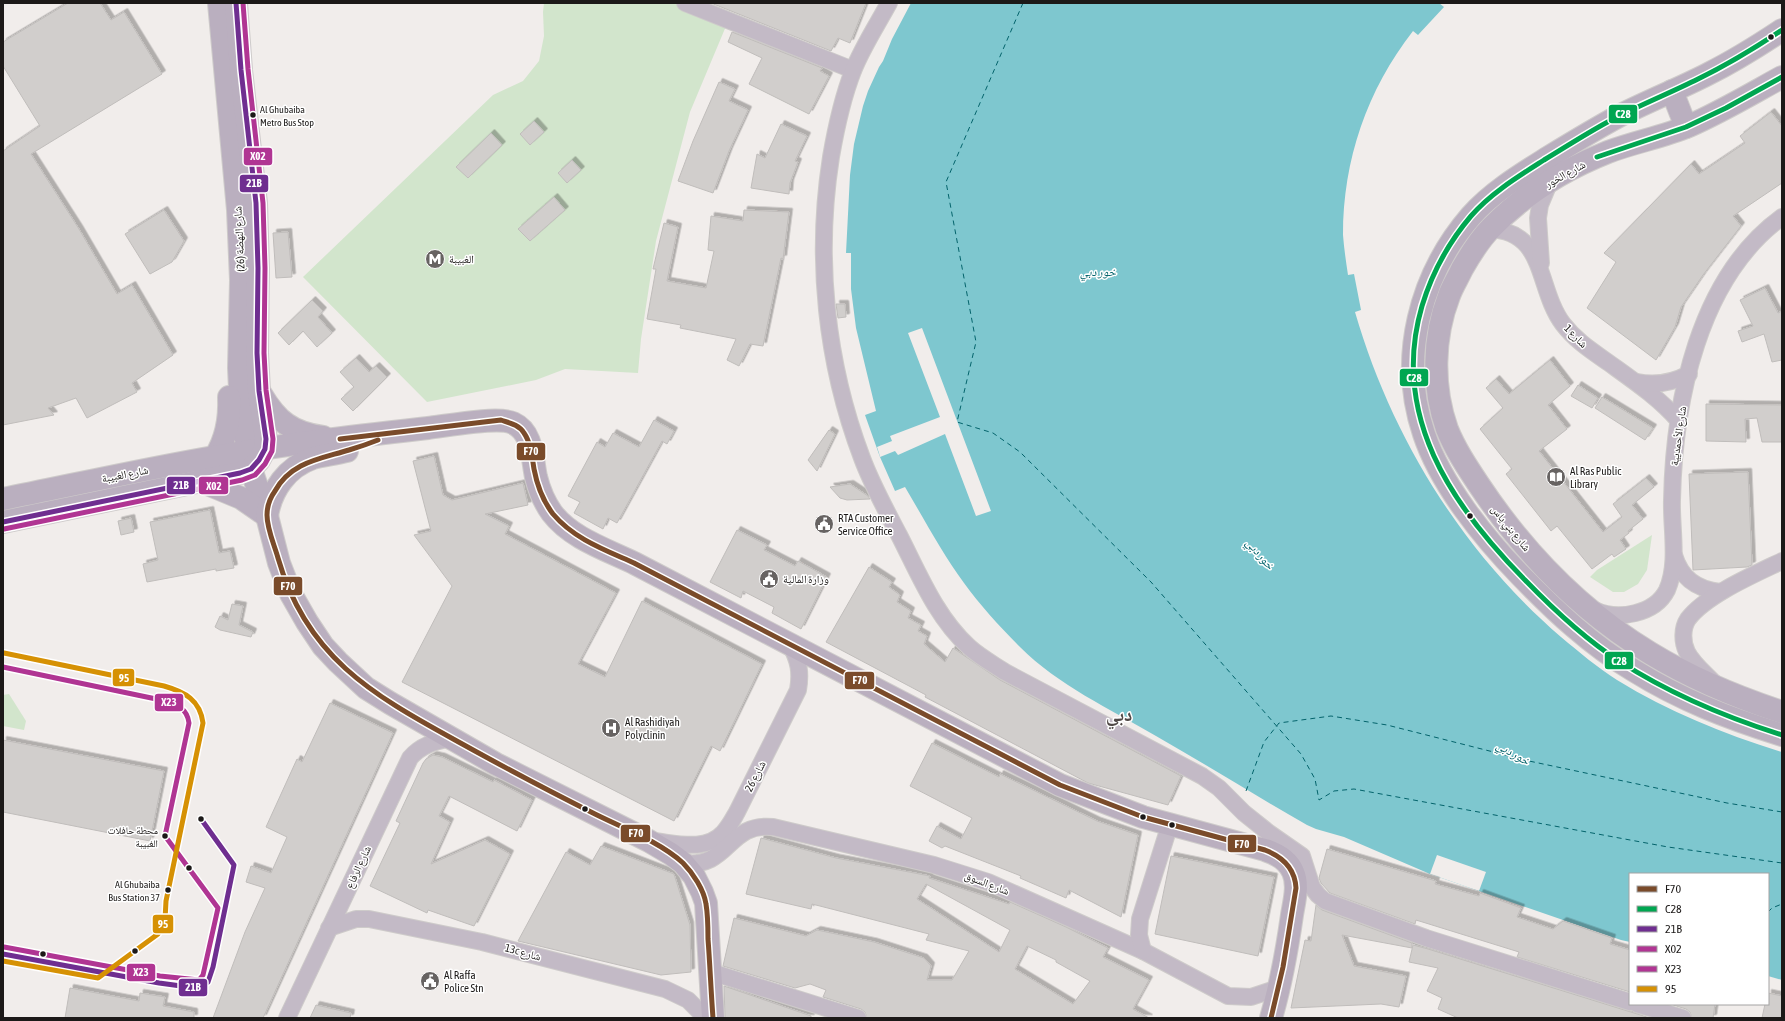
<svg xmlns="http://www.w3.org/2000/svg" width="1785" height="1021" viewBox="0 0 1785 1021" font-family="'Asap Condensed','Noto Naskh Arabic',sans-serif">
<style>
.green{fill:#d2e5cc}
.water{fill:#7ec7cf}
.pier{fill:#f1edeb}
.lines{fill:none;stroke-linecap:round;stroke-linejoin:round}
.ferry{stroke:#03636b;stroke-width:1;stroke-dasharray:5 4;stroke-linecap:butt}
.building{fill:#d1cecc;stroke:#c0bdbb;fill-rule:evenodd;filter:url(#shadow)}
.street-casing{stroke:#cecbca;stroke-width:18}
.secondary-casing{stroke:#cecbca;stroke-width:24}
.street{stroke:#c3bac6;stroke-width:16}
.secondary{stroke:#baafbf;stroke-width:22}
.bus-1-casing{stroke:#fff;stroke-width:8}
.bus-2-casing{stroke:#fff;stroke-width:8}
.bus-3-casing{stroke:#fff;stroke-width:8}
.bus-4-casing{stroke:#fff;stroke-width:8}
.bus-5-casing{stroke:#fff;stroke-width:8}
.bus-6-casing{stroke:#fff;stroke-width:8}
.bus-1{stroke:#7a4b2a;stroke-width:5}
.bus-2{stroke:#00a651;stroke-width:5}
.bus-3{stroke:#6f2e90;stroke-width:5}
.bus-4{stroke:#b03593;stroke-width:5}
.bus-5{stroke:#b03593;stroke-width:5}
.bus-6{stroke:#d69104;stroke-width:5}
.bus-dot{fill:#1c1918;stroke:#fff;stroke-width:1.5}
.labels{text-anchor:middle;dominant-baseline:central;stroke-width:3;stroke-linejoin:round;paint-order:stroke}
.bus-label{font-size:10px;fill:#1c1918;stroke:#fff;text-anchor:end}
.street-label{font-size:11px;fill:#1c1918;stroke:#fff}
.poi-label{font-size:11px;fill:#1c1918;stroke:#fff;text-anchor:start}
.water-label{font-size:12px;font-style:italic;fill:#03636b;stroke:#fff}
.town-label{font-size:19px;font-weight:bold;fill:#504947;stroke:#fff}
.line-badge{stroke:#fff;stroke-width:1.5}
.badge-label{font-size:11px;text-anchor:middle;font-weight:bold;fill:#fff}
</style>
<defs>
<filter id="shadow"><feDropShadow dx="3.5" dy="-3.5" stdDeviation="0" flood-color="#0004"/></filter>
</defs>
<rect width="100%" height="100%" fill="#f1edeb"/>
<g class="green">
<polygon points="544,3 680,3 729,19 690,112 656,241 641,339 638,373 565,369 536,380 427,402 303,277 493,95 523,81 539,61 544,36 543,12"/>
<polygon points="1652,535 1647,570 1638,584 1624,592 1613,592 1590,577 1597,570"/>
<polygon points="9,694 26,721 24,730 3,726 3,695"/>
</g>
<path class="water" d="M911 3H1439L1444 7 1418 35 1413 31C1367 90 1343 160 1343 235 1344 248 1346 262 1348 275L1354 274 1361 310 1355 312C1391 436 1462 552 1561 637 1579 652 1598 668 1617 680 1669 712 1724 734 1782 752V980L1768 976V874H1630V942L1621 940 1430 874 1344 837 1316 829 1307 825C1256 796 1207 765 1156 736 1110 709 1058 685 1020 647 1000 627 980 605 964 583 942 553 924 519 905 487L895 491 880 457 865 415 876 411 856 328 851 289V253H846L850 175 854 144 863 106 868 91 879 67 883 61 892 39Z"/>
<g class="pier">
<polygon points="922,328 991,511 976,516 945,434 898,455 895,451 880,457 879,453 877,447 892,441 890,436 940,417 908,333"/>
<polygon points="1437,855 1486,872 1479,891 1430,874"/>
</g>
<g class="lines">
<g class="ferry">
<polyline points="1023,3 946,182 976,342 957,422 993,433 1020,452 1151,582 1301,754 1315,779 1319,800 1334,791 1354,789 1668,847 1782,863"/>
<polyline points="1246,791 1264,742 1279,723 1331,716 1387,725 1529,761 1727,803 1782,812"/>
<polyline points="1768,912 1772,908 1782,904"/>
</g>
</g>
<g class="building">
<polygon points="68,3 100,3 111,20 124,12 162,74 31,154 79,229 117,294 132,285 173,355 132,383 137,392 87,418 76,398 48,408 54,415 3,425 3,151 40,126 3,66 3,42"/>
<polygon points="711,3 866,3 850,43 838,38 831,51"/>
<polygon points="732,32 822,68 820,71 829,76 809,114 749,84 762,58 728,42"/>
<polygon points="719,82 735,89 729,101 748,110 729,151 713,193 678,181 693,141"/>
<polygon points="1771,112 1782,126 1782,183 1733,216 1741,226 1703,275 1681,307 1675,327 1656,360 1587,308 1616,262 1604,253 1691,164 1699,174 1745,143 1740,136"/>
<polygon points="534,121 544,132 530,145 520,134"/>
<polygon points="781,124 807,136 795,161 798,162 790,183 789,194 751,188 757,154 765,158"/>
<polygon points="491,133 502,145 468,178 456,167"/>
<polygon points="572,160 581,170 567,183 558,173"/>
<polygon points="554,197 565,210 530,241 518,229"/>
<polygon points="164,210 184,241 172,262 150,274 125,234"/>
<polygon points="744,210 789,212 783,259 781,258 763,346 750,344 739,366 727,360 736,339 680,328 681,325 647,319 656,269 653,269 664,223 678,227 667,281 706,288 714,251 708,250 711,216 743,221"/>
<polygon points="288,232 292,277 276,278 273,233"/>
<polygon points="1765,288 1778,313 1782,311 1782,360 1772,362 1764,334 1742,342 1738,331 1753,326 1740,300"/>
<polygon points="312,300 323,311 318,317 332,333 317,347 303,331 289,345 278,333"/>
<polygon points="836,304 845,304 846,317 838,318"/>
<polygon points="356,358 369,372 376,366 387,377 353,411 341,399 354,387 340,372"/>
<polygon points="1550,360 1570,386 1548,405 1567,429 1539,451 1603,532 1622,517 1613,504 1646,478 1654,487 1632,505 1643,519 1628,531 1629,533 1620,540 1626,549 1614,557 1612,554 1592,569 1557,526 1551,531 1506,474 1512,469 1480,429 1503,408 1486,388 1496,379 1509,394"/>
<polygon points="1578,385 1598,398 1592,408 1571,396"/>
<polygon points="1602,397 1653,428 1645,440 1595,408"/>
<polygon points="1706,404 1782,405 1782,442 1762,442 1757,418 1745,419 1746,442 1706,441"/>
<polygon points="654,420 674,431 667,444 662,441 617,523 608,518 603,529 574,513 580,502 568,496 597,442 605,447 613,433 639,447"/>
<polygon points="829,430 835,434 817,471 808,460"/>
<polygon points="434,456 443,495 452,500 523,483 528,505 485,514 509,526 505,534 616,593 578,664 605,677 642,601 762,664 720,751 711,746 674,821 402,682 452,586 414,535 431,531 413,461"/>
<polygon points="1748,472 1752,565 1747,567 1693,570 1689,474"/>
<polygon points="850,484 868,496 870,499 847,500 840,498 830,487"/>
<polygon points="210,510 219,553 230,551 234,568 216,571 216,569 147,582 143,564 158,560 150,522"/>
<polygon points="131,518 134,532 121,535 118,521"/>
<polygon points="737,530 767,545 764,550 795,566 798,561 827,577 801,629 772,613 774,607 743,591 741,598 710,582"/>
<polygon points="869,567 892,582 889,587 900,595 897,602 911,611 908,618 921,625 918,631 927,636 924,644 945,662 953,648 1000,680 1181,776 1168,805 1088,783 925,697 926,695 826,642"/>
<polygon points="232,604 243,606 239,625 253,632 251,637 220,630 215,627 220,616 228,620"/>
<polygon points="330,703 393,733 263,1018 213,1018 245,932 265,888 246,882 251,866 271,873 287,837 266,827 297,759 302,762"/>
<polygon points="3,740 164,771 150,841 3,812"/>
<polygon points="932,743 999,777 1000,774 1097,821 1138,835 1121,917 1069,890 1066,898 1020,878 1021,876 945,846 942,848 929,841 937,826 961,839 972,818 910,786"/>
<polygon points="433,755 442,757 493,782 494,780 532,800 517,831 449,796 439,816 450,822 431,864 485,840 510,854 474,926 428,910 427,913 370,886 400,823 396,821 423,763 426,759"/>
<path d="M761 838 836 858 930 876 929 878 1009 904 1010 902 1066 927 1108 948 1103 957 1149 980 1133 1009 1149 1018H867L865 1012 861 1009 823 997 826 990 810 984 795 988 723 966 734 918 806 936 817 930 874 942 924 958 931 966 927 980H952L969 951 926 940 929 934 812 904 811 909 746 894ZM926 884 1010 930 999 952 917 899ZM1027 946 1056 960V962L1090 981 1073 1004 1015 969Z"/>
<polygon points="601,846 674,874 690,925 691,972 661,975 518,941 566,852 590,865"/>
<polygon points="1327,849 1436,881 1435,884 1479,896 1480,893 1521,908 1517,917 1553,929 1563,921 1612,938 1610,944 1630,950 1630,992 1517,957 1519,952 1416,920 1415,924 1330,893 1321,883 1319,878"/>
<polygon points="1171,856 1274,877 1258,956 1155,934"/>
<polygon points="1316,905 1322,910 1412,943 1412,948 1342,935 1354,966 1406,976 1399,1007 1381,1004 1291,1008 1305,940 1311,941"/>
<polygon points="1413,945 1428,949 1650,1018 1458,1018 1438,1009 1442,998 1427,991 1438,968 1409,962"/>
<polygon points="724,986 811,1016 811,1018 725,1018"/>
<polygon points="70,988 139,1001 140,993 165,997 163,1006 194,1012 194,1018 65,1018"/>
<polygon points="1768,993 1782,996 1782,1018 1762,1018 1765,1004 1768,1004"/>
<polygon points="1670,1004 1715,1004 1713,1018 1692,1018 1690,1012 1686,1009"/>
<polygon points="316,1005 351,1013 350,1018 310,1018"/>
</g>
<g class="lines">
<defs>
<g id="street">
<polyline points="685,3 853,70"/>
<path d="M889 3C877 25 862 48 853 71 842 99 836 128 831 157 815 258 826 363 862 458 872 485 886 510 899 535 919 574 936 617 969 647 980 657 993 664 1005 672L1202 776 1219 788 1244 813 1269 833 1302 856 1312 887 1318 895 1325 901 1426 938 1630 1002"/>
<path d="M1489 229C1547 231 1536 288 1563 324 1576 341 1592 351 1609 363 1634 381 1659 398 1679 421"/>
<polyline points="1541,263 1538,218 1540,205 1550,181"/>
<path d="M1637 382C1656 386 1672 383 1689 374"/>
<path d="M1674 555C1681 578 1696 589 1720 592"/>
<path d="M1595 610C1618 621 1655 614 1667 590 1679 563 1671 528 1672 500 1674 402 1698 278 1782 217"/>
<path d="M1715 684C1706 674 1693 664 1687 652 1682 642 1682 628 1688 619 1706 595 1755 574 1782 561"/>
<path d="M653 841C675 843 706 852 723 833 729 827 733 819 737 812L798 690C801 673 799 660 790 645"/>
<path d="M683 863C730 869 727 822 773 827L934 865 988 882 1143 951 1228 996 1251 997 1272 990 1281 983"/>
<polyline points="329,928 356,919 369,919 482,942 665,989 688,1000 706,1018"/>
<polyline points="1143,951 1139,935 1140,919 1170,824"/>
<polyline points="711,972 858,1018"/>
<polyline points="1637,1004 1683,1018"/>
<path d="M287 1018 410 758C421 745 434 742 451 738"/>
</g>
<g id="secondary">
<polyline points="219,3 238,210 241,280 239,368 241,410 251,469 267,516 279,563 291,594 307,622 323,646 338,662 366,688 390,703 496,764 649,841 671,854 683,863 694,876 702,892 706,903 713,1018"/>
<path d="M1782 30C1758 46 1734 61 1708 74 1679 89 1648 101 1619 116 1595 129 1572 143 1549 157 1522 174 1492 192 1471 216 1420 275 1398 358 1424 434 1441 485 1484 538 1521 576 1555 611 1591 645 1633 670 1681 700 1728 718 1782 735"/>
<path d="M1782 77C1751 94 1721 112 1689 126 1663 137 1634 142 1608 152 1565 169 1523 195 1491 228 1479 240 1470 255 1462 269 1458 278 1452 287 1449 296 1433 337 1432 387 1447 429 1455 449 1467 467 1479 485 1523 551 1581 611 1650 653 1691 678 1736 697 1782 712"/>
<polyline points="1672,91 1686,127"/>
<path d="M261 394C277 421 292 433 323 437"/>
<path d="M215 457C227 438 230 419 229 397"/>
<polyline points="200,481 241,498 267,516"/>
<path d="M3 499C73 485 144 469 214 457 285 444 357 436 428 428 446 426 498 416 513 423 533 432 532 458 536 477 539 489 544 502 552 513 571 538 605 549 634 563L1060 785 1143 817 1265 850C1277 854 1288 860 1293 872 1299 885 1294 902 1292 915 1287 950 1281 984 1271 1018"/>
<path d="M267 516C271 490 287 467 313 458 324 455 336 454 347 451"/>
<polyline points="3,522 240,473 251,469 259,460 265,449 266,439 259,391 257,353 258,268 256,203 241,70 236,3"/>
</g>
</defs>
<use href="#street" class="street-casing"/>
<use href="#secondary" class="secondary-casing"/>
<use href="#street" class="street"/>
<use href="#secondary" class="secondary"/>
<defs>
<g id="bus-1">
<path d="M340 439 501 420C510 423 519 425 524 433 531 443 532 457 534 469 537 485 543 501 553 514 574 539 605 550 634 563L1060 785 1143 817 1265 850C1283 857 1295 868 1296 888L1283 967 1271 1018"/>
<path d="M378 440C368 444 359 447 349 450 320 459 291 462 275 491 270 498 267 507 267 515 267 529 274 544 278 558 306 656 371 694 455 740 500 765 545 789 591 812 620 827 659 841 683 863 693 873 704 890 706 904 708 916 708 928 708 939 710 965 711 992 713 1018"/>
</g>
<g id="bus-2">
<path d="M1782 30C1755 48 1727 65 1698 79 1672 92 1645 103 1619 116 1593 129 1569 145 1544 160 1519 176 1491 193 1471 216 1449 242 1432 273 1422 306 1390 415 1451 505 1525 580 1554 610 1585 639 1619 661 1670 694 1725 717 1782 735"/>
<polyline points="1597,157 1686,127 1726,108 1782,77"/>
</g>
<g id="bus-3">
<polyline points="3,522 240,473 251,469 259,460 265,449 266,439 259,391 257,353 258,268 256,203 241,70 236,3"/>
<polyline points="3,954 159,983 196,988 203,986 208,982 213,967 234,865 201,819"/>
</g>
<polyline id="bus-4" points="4,529 242,480 255,475 265,464 272,451 273,439 266,390 264,353 265,268 263,203 248,69 243,3"/>
<path id="bus-5" d="M3 667 161 700C175 704 187 707 189 723L165 836 218 908 203 975 199 980 160 976 4 947"/>
<path id="bus-6" d="M3 961 98 978 158 934 165 920 166 901 203 723C200 700 185 692 164 686L4 653"/>
</defs>
<use href="#bus-1" class="bus-1-casing"/>
<use href="#bus-2" class="bus-2-casing"/>
<use href="#bus-3" class="bus-3-casing"/>
<use href="#bus-4" class="bus-4-casing"/>
<use href="#bus-5" class="bus-5-casing"/>
<use href="#bus-6" class="bus-6-casing"/>
<use href="#bus-1" class="bus-1"/>
<use href="#bus-2" class="bus-2"/>
<use href="#bus-3" class="bus-3"/>
<use href="#bus-4" class="bus-4"/>
<use href="#bus-5" class="bus-5"/>
<use href="#bus-6" class="bus-6"/>
</g>
<defs>
<symbol id="metro-disc" viewBox="-11 -11 22 22"><circle r="9.5" fill="#676362" stroke="#fff"/><path d="M-5.5 5V-5H-3L0 0L3-5H5.5V5H3V-.5L0 4L-3-.5V5Z" fill="#fff"/></symbol>
<symbol id="library-disc" viewBox="-11 -11 22 22"><circle r="9.5" fill="#676362" stroke="#fff"/><path d="M-6-4Q-3-5.5-.7-3.5V5Q-3 3-6 4ZM6-4Q3-5.5 .7-3.5V5Q3 3 6 4Z" fill="#fff"/></symbol>
<symbol id="civic-disc" viewBox="-11 -11 22 22"><circle r="9.5" fill="#676362" stroke="#fff"/><path d="M-.6-6.5H3V-4.5H.6V-3L4-1V1h2V6H-6V1h2V-1L-.6-3ZM-1.2 2.5V6h2.4V2.5Z" fill="#fff"/></symbol>
<symbol id="hospital-disc" viewBox="-11 -11 22 22"><circle r="9.5" fill="#676362" stroke="#fff"/><path d="M-5-5h3v3.5h4V-5h3V5h-3V1.5h-4V5h-3Z" fill="#fff"/></symbol>
</defs>
<g fill-rule="evenodd">
<use href="#metro-disc" x="424" y="248" width="22" height="22"/>
<use href="#library-disc" x="1545" y="466" width="22" height="22"/>
<use href="#civic-disc" x="813" y="513" width="22" height="22"/>
<use href="#civic-disc" x="758" y="568" width="22" height="22"/>
<use href="#hospital-disc" x="600" y="717" width="22" height="22"/>
<use href="#civic-disc" x="419" y="970" width="22" height="22"/>
</g>
<g class="bus-dot">
<circle cx="1771" cy="37" r="3.5"/>
<circle cx="253" cy="115" r="3.5"/>
<circle cx="1470" cy="516" r="3.5"/>
<circle cx="585" cy="809" r="3.5"/>
<circle cx="1143" cy="817" r="3.5"/>
<circle cx="201" cy="819" r="3.5"/>
<circle cx="1172" cy="825" r="3.5"/>
<circle cx="165" cy="836" r="3.5"/>
<circle cx="189" cy="868" r="3.5"/>
<circle cx="168" cy="890" r="3.5"/>
<circle cx="135" cy="951" r="3.5"/>
<circle cx="43" cy="954" r="3.5"/>
</g>
<g class="labels">
<g class="bus-label">
<text x="260" y="109" text-anchor="start">Al Ghubaiba<tspan x="260" dy="13">Metro Bus Stop</tspan></text>
<text x="158" y="830">محطة حافلات<tspan x="158" dy="13">الغبيبة</tspan></text>
<text x="160" y="884">Al Ghubaiba<tspan x="160" dy="13">Bus Station 37</tspan></text>
</g>
<g class="street-label">
<text transform="translate(1565 174) rotate(-29)">شارع الخور</text>
<text transform="translate(239 239) rotate(-93)">شارع النهضة (26)</text>
<text transform="translate(1576 336) rotate(45)">شارع 1</text>
<text transform="translate(1678 436) rotate(-82)">شارع الأحمديية</text>
<text transform="translate(125 474) rotate(-11)">شارع الغبيبة</text>
<text transform="translate(1511 528) rotate(51)">شارع بني ياس</text>
<text transform="translate(755 776) rotate(-63)">شارع 26</text>
<text transform="translate(358 867) rotate(-65)">شارع الرفاع</text>
<text transform="translate(987 883) rotate(21)">شارع السوق</text>
<text transform="translate(523 952) rotate(15)">13c شارع</text>
</g>
<g class="poi-label">
<text x="449" y="259">الغبيبة</text>
<text x="1570" y="471">Al Ras Public<tspan x="1570" dy="13">Library</tspan></text>
<text x="838" y="518">RTA Customer<tspan x="838" dy="13">Service Office</tspan></text>
<text x="783" y="579">وزارة المالية</text>
<text x="625" y="722">Al Rashidiyah<tspan x="625" dy="13">Polyclinin</tspan></text>
<text x="444" y="975">Al Raffa<tspan x="444" dy="13">Police Stn</tspan></text>
</g>
<g class="water-label">
<text x="1098" y="272">خور دبي</text>
<text transform="translate(1260 554) rotate(49)">خور دبي</text>
<text transform="translate(1513 753) rotate(30)">خور دبي</text>
</g>
<g class="town-label">
<text x="1119" y="714">دبي</text>
</g>
</g>
<g class="line-badge">
<rect x="1608" y="104" width="30" height="20" rx="4" fill="#00a651"/>
<rect x="243" y="147" width="30" height="19" rx="4" fill="#b03593"/>
<rect x="239" y="174" width="30" height="19" rx="4" fill="#6f2e90"/>
<rect x="1399" y="368" width="30" height="19" rx="4" fill="#00a651"/>
<rect x="516" y="442" width="30" height="19" rx="4" fill="#7a4b2a"/>
<rect x="166" y="476" width="30" height="19" rx="4" fill="#6f2e90"/>
<rect x="198" y="476" width="31" height="19" rx="4" fill="#b03593"/>
<rect x="273" y="576" width="30" height="20" rx="4" fill="#7a4b2a"/>
<rect x="1604" y="651" width="30" height="19" rx="4" fill="#00a651"/>
<rect x="112" y="668" width="23" height="19" rx="4" fill="#d69104"/>
<rect x="844" y="671" width="31" height="19" rx="4" fill="#7a4b2a"/>
<rect x="154" y="693" width="30" height="19" rx="4" fill="#b03593"/>
<rect x="620" y="824" width="31" height="19" rx="4" fill="#7a4b2a"/>
<rect x="1227" y="834" width="30" height="19" rx="4" fill="#7a4b2a"/>
<rect x="152" y="914" width="22" height="20" rx="4" fill="#d69104"/>
<rect x="126" y="963" width="30" height="19" rx="4" fill="#b03593"/>
<rect x="178" y="978" width="30" height="19" rx="4" fill="#6f2e90"/>
</g>
<g class="badge-label">
<text x="1623" y="118">C28</text>
<text x="258" y="160">X02</text>
<text x="254" y="187">21B</text>
<text x="1414" y="382">C28</text>
<text x="531" y="455">F70</text>
<text x="181" y="489">21B</text>
<text x="214" y="490">X02</text>
<text x="288" y="590">F70</text>
<text x="1619" y="665">C28</text>
<text x="124" y="682">95</text>
<text x="860" y="684">F70</text>
<text x="169" y="706">X23</text>
<text x="636" y="837">F70</text>
<text x="1242" y="848">F70</text>
<text x="163" y="928">95</text>
<text x="141" y="976">X23</text>
<text x="193" y="991">21B</text>
</g>
<rect width="1785" height="1021" fill="none" stroke="#1c1918" stroke-width="8"/>
<rect x="1629" y="873" width="140" height="132" fill="#ffffff" stroke="#a4a3a3"/>
<rect x="1637" y="886" width="20" height="6" fill="#7a4b2a" stroke="#a4a3a3"/>
<text x="1665" y="893" font-size="12" fill="#1c1918">F70</text>
<rect x="1637" y="906" width="20" height="6" fill="#00a651" stroke="#a4a3a3"/>
<text x="1665" y="913" font-size="12" fill="#1c1918">C28</text>
<rect x="1637" y="926" width="20" height="6" fill="#6f2e90" stroke="#a4a3a3"/>
<text x="1665" y="933" font-size="12" fill="#1c1918">21B</text>
<rect x="1637" y="946" width="20" height="6" fill="#b03593" stroke="#a4a3a3"/>
<text x="1665" y="953" font-size="12" fill="#1c1918">X02</text>
<rect x="1637" y="966" width="20" height="6" fill="#b03593" stroke="#a4a3a3"/>
<text x="1665" y="973" font-size="12" fill="#1c1918">X23</text>
<rect x="1637" y="986" width="20" height="6" fill="#d69104" stroke="#a4a3a3"/>
<text x="1665" y="993" font-size="12" fill="#1c1918">95</text>
</svg>
